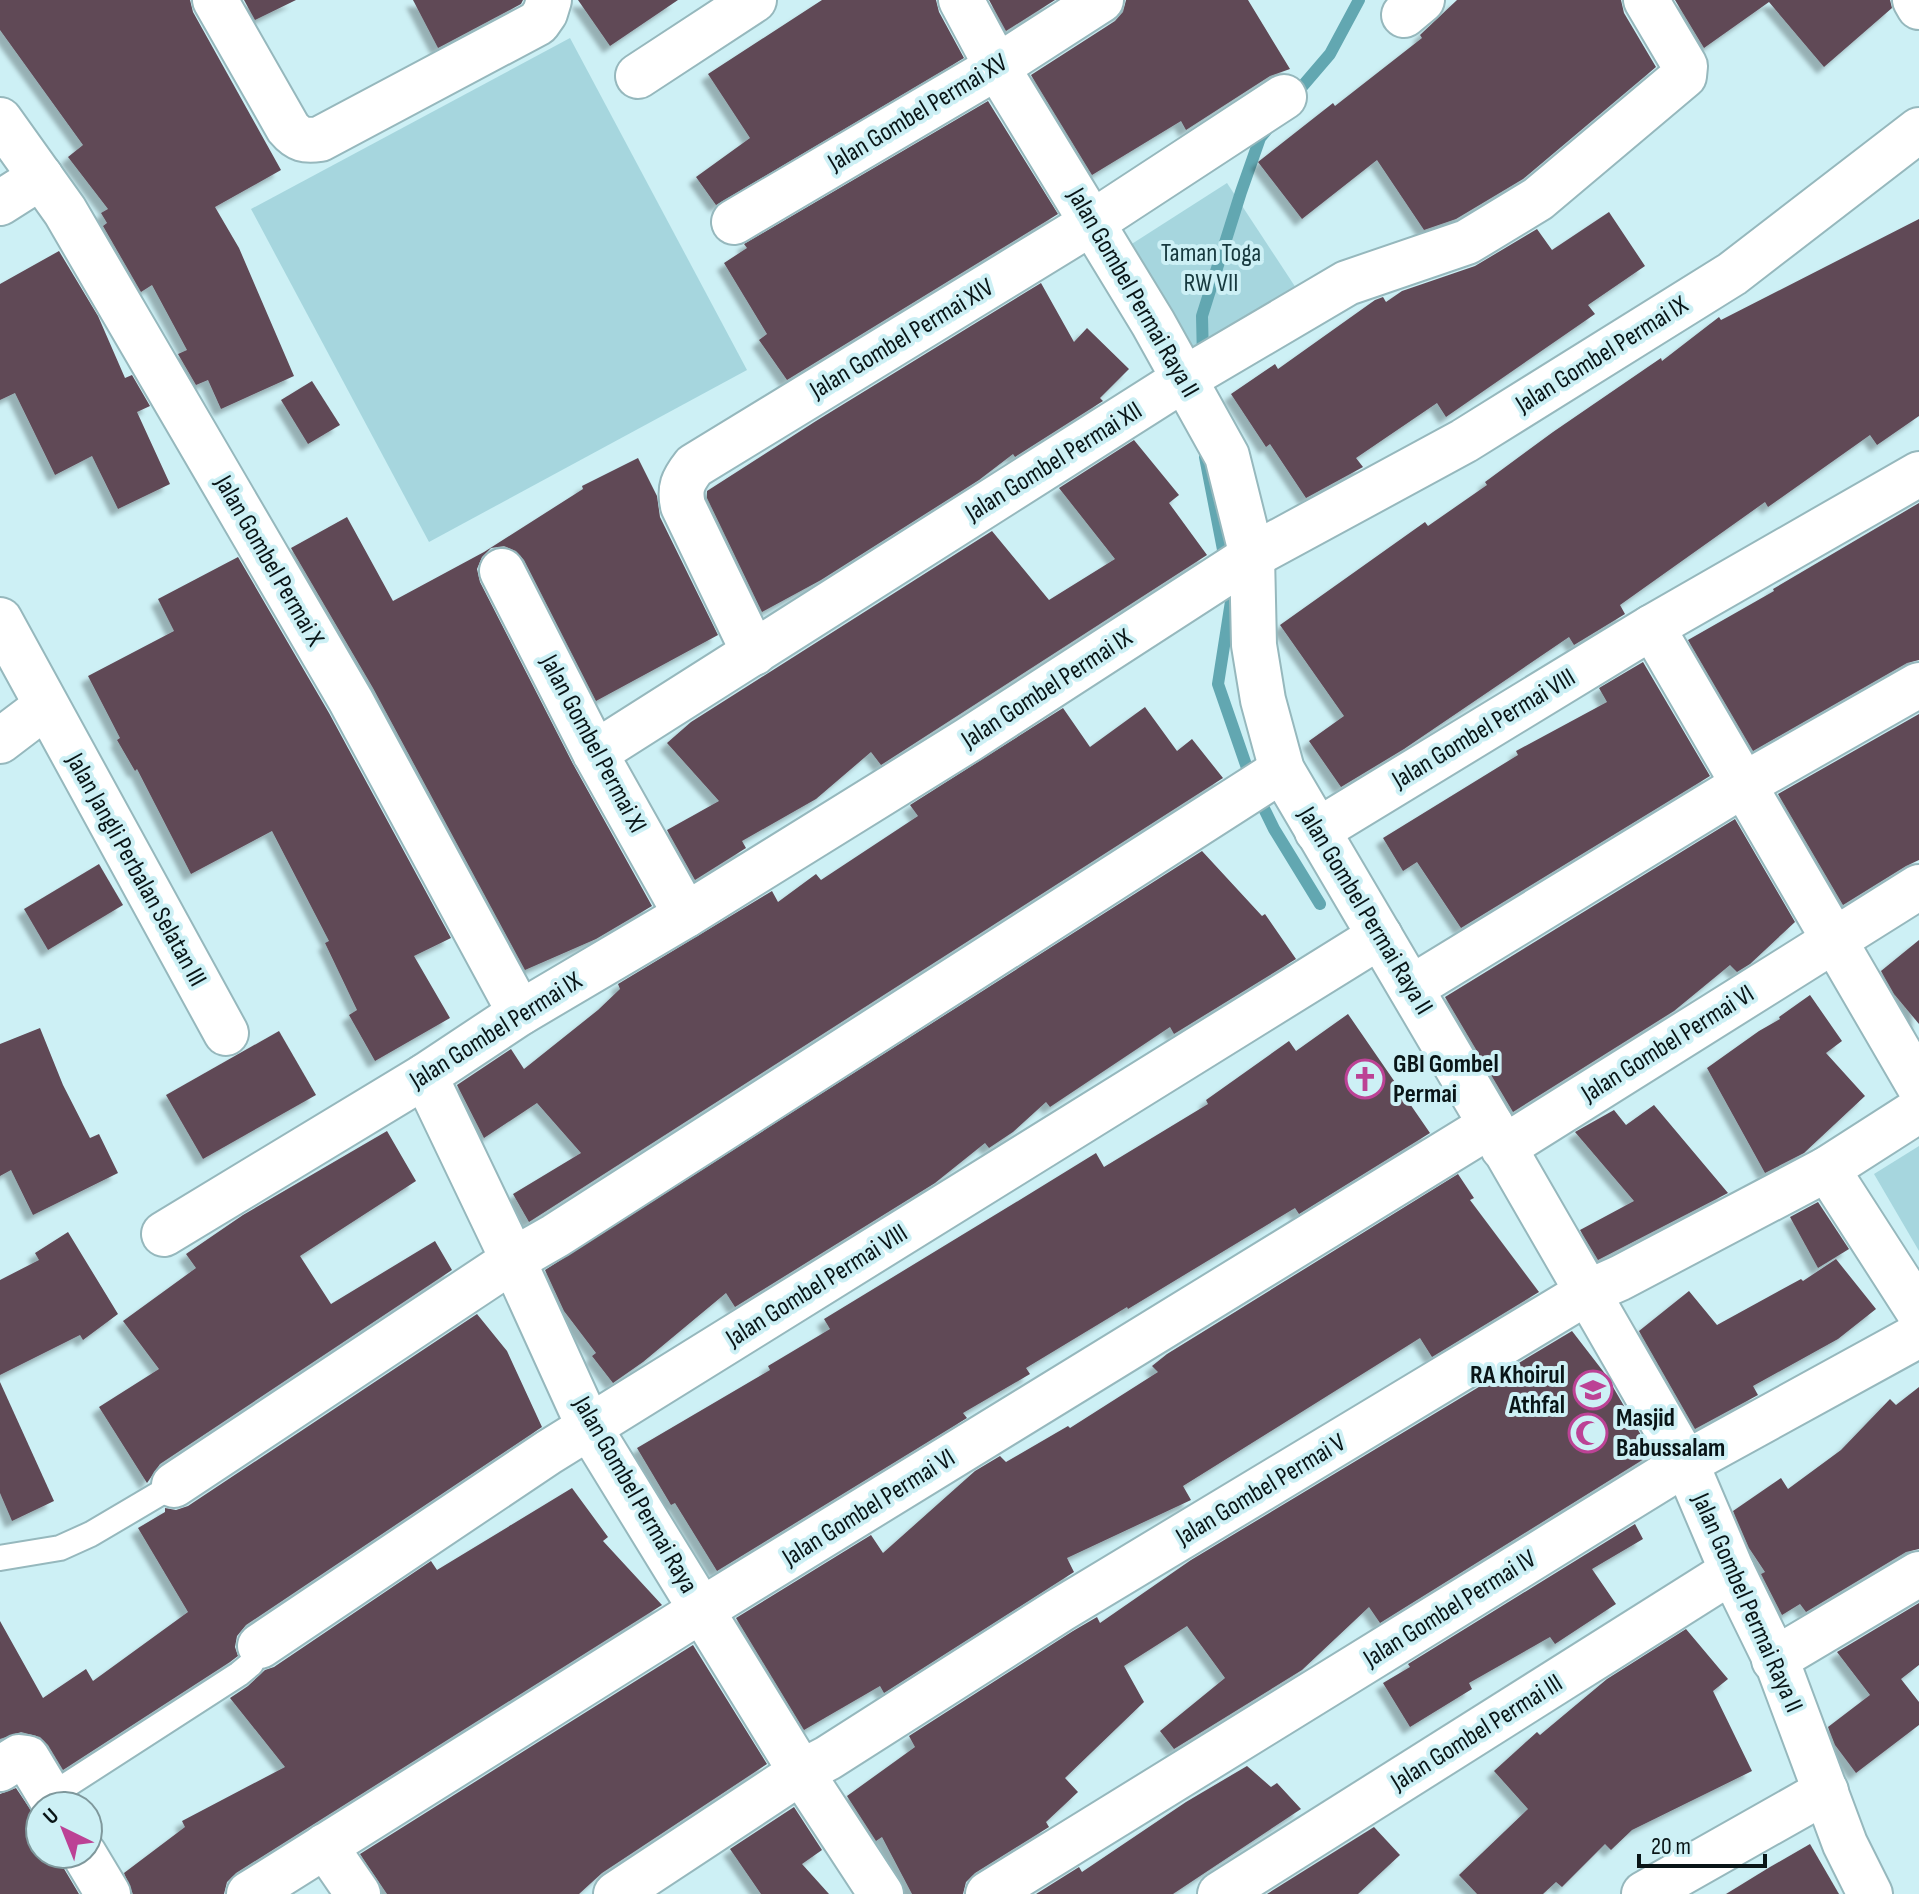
<svg xmlns="http://www.w3.org/2000/svg" width="1919" height="1894" viewBox="0 0 1919 1894" font-family="'Sofia Sans Condensed',sans-serif">
<style>
.green{fill:#a6d6de}
.lines{fill:none;stroke-linecap:round;stroke-linejoin:round}
.stream{stroke:#62a7b1;stroke-width:12}
.building{fill:#604956;filter:url(#shadow)}
.lane-casing{stroke:#96b8bd;stroke-width:28}
.street-casing{stroke:#96b8bd;stroke-width:48}
.lane{stroke:#fff;stroke-width:24}
.street{stroke:#fff;stroke-width:44}
.labels{text-anchor:middle;dominant-baseline:central;stroke-width:8;stroke-linejoin:round;paint-order:stroke}
.street-label{font-size:26px;fill:#091517;stroke:#cdf0f5}
.park-label{font-size:26px;fill:#17393e;stroke:#cdf0f5}
.poi-label{font-size:26px;font-weight:bold;fill:#091517;stroke:#cdf0f5;text-anchor:start}
</style>
<defs>
<filter id="shadow"><feDropShadow dx="-7" dy="7" stdDeviation="2" flood-color="#0004"/></filter>
</defs>
<rect width="100%" height="100%" fill="#cdf0f5"/>
<g class="green">
<polygon points="570,38 747,370 429,542 251,209"/>
<polygon points="1227,183 1296,288 1196,354 1127,247"/>
<polygon points="1919,1146 1919,1251 1874,1174"/>
</g>
<g class="lines">
<g class="stream">
<polyline points="1294,96 1330,54 1359,0"/>
<polyline points="1203,359 1202,316 1241,192 1260,138 1270,126"/>
<polyline points="1205,457 1226,565"/>
<polyline points="1232,595 1218,684 1254,788 1274,829 1320,904"/>
</g>
</g>
<g class="building">
<polygon points="0,0 190,0 193,12 281,170 215,207 239,248 294,376 221,409 208,380 196,385 178,354 187,350 152,285 141,292 103,226 107,223 101,213 108,209 68,157 83,145 0,30"/>
<polygon points="244,0 296,0 255,20"/>
<polygon points="413,0 523,0 521,4 438,48"/>
<polygon points="578,0 678,0 610,46"/>
<polygon points="822,0 936,0 939,12 964,58 716,205 696,177 750,138 708,74"/>
<polygon points="989,0 1055,0 1006,31"/>
<polygon points="1126,0 1248,0 1290,69 1270,76 1186,130 1181,121 1092,175 1031,75 1115,21 1123,12"/>
<polygon points="1457,0 1621,0 1624,13 1656,67 1523,179 1456,219 1424,230 1377,160 1302,219 1258,162 1333,103 1335,106 1422,38 1420,35"/>
<polygon points="1675,0 1890,0 1892,8 1824,67 1769,2 1704,48"/>
<polygon points="988,101 1058,214 787,380 759,340 767,334 724,263 747,248 744,244"/>
<polygon points="1609,212 1645,266 1588,305 1595,314 1446,417 1437,403 1356,458 1363,467 1306,498 1270,444 1266,447 1231,394 1275,364 1278,369 1375,300 1383,297 1386,302 1402,291 1475,266 1537,229 1552,250"/>
<polygon points="1919,219 1919,416 1877,445 1870,435 1768,507 1765,502 1620,605 1625,614 1574,645 1569,637 1404,749 1341,787 1309,741 1344,716 1280,625 1425,522 1428,526 1487,485 1485,482 1553,432 1661,358 1662,361 1719,317 1721,320"/>
<polygon points="59,251 98,316 125,378 132,375 150,406 137,412 170,484 118,509 92,456 55,475 15,393 0,400 0,284"/>
<polygon points="1041,283 1074,342 1087,328 1129,369 1100,398 1103,401 1015,457 1013,454 979,480 821,580 762,612 707,498 707,491 816,421"/>
<polygon points="312,381 340,425 308,444 281,400"/>
<polygon points="1134,440 1179,495 1169,503 1207,555 881,765 871,752 816,799 742,841 746,848 695,880 667,830 719,801 667,743 691,722 992,531 1049,600 1115,559 1059,488"/>
<polygon points="638,458 657,496 660,517 718,635 596,701 524,560 516,551 504,546 491,548 482,557 477,569 480,582 573,764 652,906 596,939 525,970 373,688 291,548 347,517 393,601 484,552 583,489 582,486"/>
<polygon points="1919,503 1919,660 1907,663 1753,751 1688,640 1774,591 1773,589"/>
<polygon points="238,557 329,713 451,938 414,956 450,1018 375,1061 349,1015 357,1010 325,943 329,941 272,831 191,874 137,769 135,771 117,740 120,738 88,676 174,631 158,599"/>
<polygon points="1643,662 1710,776 1461,928 1417,862 1403,871 1383,838 1518,755 1516,751 1607,702 1599,688"/>
<polygon points="1145,707 1177,751 1192,739 1223,778 529,1222 513,1194 581,1153 537,1103 484,1138 457,1085 511,1049 524,1069 598,1010 620,989 618,984 772,891 778,902 816,874 821,880 918,816 910,805 1063,708 1090,747"/>
<polygon points="1919,714 1919,860 1906,866 1843,905 1778,794"/>
<polygon points="1735,819 1795,922 1750,964 1737,972 1730,965 1674,1011 1513,1112 1445,997"/>
<polygon points="1202,851 1262,916 1265,914 1296,959 1174,1034 1170,1027 1050,1107 1046,1102 1013,1132 989,1148 985,1143 935,1183 735,1307 726,1293 643,1362 613,1383 592,1356 596,1353 564,1311 545,1270"/>
<polygon points="99,864 123,905 48,950 24,909"/>
<polygon points="1919,940 1919,1024 1894,994 1881,971"/>
<polygon points="1810,995 1842,1041 1826,1053 1865,1096 1804,1153 1765,1173 1707,1068 1759,1031 1780,1019 1779,1017"/>
<polygon points="1348,1014 1430,1133 1299,1214 1295,1208 1128,1309 1127,1307 1026,1368 1030,1374 963,1413 967,1418 717,1571 675,1503 671,1505 637,1448 770,1370 768,1366 830,1329 824,1319 1031,1193 1096,1153 1104,1167 1208,1104 1206,1100 1289,1041 1296,1051"/>
<polygon points="40,1028 63,1085 90,1138 99,1134 118,1173 33,1215 11,1170 0,1176 0,1044"/>
<polygon points="279,1031 316,1095 203,1159 166,1095"/>
<polygon points="1654,1105 1728,1193 1598,1260 1580,1230 1634,1201 1575,1132 1614,1110 1626,1125"/>
<polygon points="387,1131 416,1181 300,1256 331,1304 435,1241 452,1270 160,1464 147,1483 99,1407 159,1369 123,1321 196,1268 186,1254 243,1215"/>
<polygon points="1458,1174 1474,1198 1470,1200 1539,1292 1432,1357 1420,1338 1183,1486 1191,1500 1067,1558 1074,1572 884,1693 880,1686 804,1730 736,1618 871,1535 883,1553 975,1471 1000,1456 1006,1462 1068,1426 1070,1428 1158,1372 1152,1366 1167,1354"/>
<polygon points="1818,1202 1849,1249 1818,1268 1790,1217"/>
<polygon points="68,1232 118,1314 83,1340 80,1335 0,1375 0,1280 39,1260 35,1253"/>
<polygon points="1836,1259 1876,1309 1838,1339 1753,1386 1758,1395 1695,1429 1639,1331 1689,1291 1717,1325 1801,1279 1803,1281"/>
<polygon points="477,1314 507,1351 542,1427 246,1625 237,1636 235,1647 238,1656 230,1662 63,1770 48,1745 40,1737 21,1732 0,1739 0,1621 43,1698 86,1669 93,1681 188,1612 138,1528 165,1512 165,1508 176,1510 188,1506"/>
<polygon points="1572,1331 1606,1375 1652,1454 1380,1623 1369,1607 1302,1670 1174,1749 1160,1731 1225,1678 1187,1626 1124,1666 1144,1702 1065,1778 1078,1792 1046,1822 1049,1827 975,1873 966,1882 963,1894 912,1894 882,1837 876,1841 847,1796 915,1747 909,1736 1073,1631 1097,1617 1100,1623 1191,1560"/>
<polygon points="0,1382 54,1501 12,1521 0,1493"/>
<polygon points="1919,1387 1919,1549 1906,1552 1806,1612 1800,1604 1782,1615 1761,1574 1765,1572 1749,1548 1733,1511 1781,1478 1788,1489 1841,1450 1890,1399 1896,1405"/>
<polygon points="572,1488 608,1537 603,1541 662,1605 236,1873 227,1882 224,1894 133,1894 124,1873 185,1827 182,1821 285,1767 230,1698 248,1686 265,1670 274,1667 431,1561 437,1570"/>
<polygon points="1635,1524 1643,1539 1592,1569 1616,1604 1555,1644 1550,1637 1469,1683 1472,1689 1410,1727 1383,1683 1410,1667 1408,1664"/>
<polygon points="1919,1603 1919,1665 1901,1679 1919,1702 1919,1725 1856,1773 1835,1745 1828,1727 1870,1695 1837,1652"/>
<polygon points="1686,1629 1728,1679 1713,1691 1752,1771 1632,1830 1611,1850 1605,1844 1562,1887 1556,1882 1543,1894 1477,1894 1459,1875 1528,1809 1494,1771 1537,1732 1540,1735 1607,1679"/>
<polygon points="693,1645 767,1764 602,1873 579,1894 387,1894 360,1854"/>
<polygon points="1247,1766 1271,1787 1277,1783 1301,1809 1173,1894 1036,1894 1079,1867 1082,1872 1186,1802"/>
<polygon points="16,1788 40,1824 40,1854 59,1854 63,1867 79,1894 0,1894 0,1794"/>
<polygon points="794,1807 822,1850 802,1864 829,1894 761,1894 730,1849"/>
<polygon points="1374,1827 1400,1855 1358,1894 1267,1894"/>
<polygon points="1810,1844 1839,1894 1726,1894 1770,1867"/>
</g>
<g class="lines">
<defs>
<g id="lane">
<polyline points="0,1558 60,1548 91,1534 174,1485"/>
<polyline points="50,1796 239,1674 251,1664 260,1646"/>
</g>
<g id="street">
<path d="M215 0 288 128C298 140 305 141 320 139L538 23 545 13 549 0"/>
<polyline points="961,0 997,67 1153,323 1227,456 1252,556 1254,645 1263,700 1282,770 1491,1125 1686,1463 1732,1571 1779,1667 1845,1844 1870,1894"/>
<polyline points="1915,0 1919,7"/>
<polyline points="1404,15 1422,0"/>
<polyline points="638,76 754,0"/>
<polyline points="0,120 65,211 351,701 520,1013"/>
<polyline points="0,203 41,177"/>
<polyline points="734,222 997,67 1101,0"/>
<polyline points="502,571 595,753 686,915"/>
<polyline points="0,620 226,1033"/>
<polyline points="1652,627 1919,1086"/>
<path d="M754 653 683 506C679 488 683 480 694 466L1093 222 1284 97"/>
<polyline points="0,741 46,706"/>
<polyline points="595,753 1184,379 1347,283 1467,242 1538,199 1684,76 1685,66 1646,0"/>
<polyline points="1317,831 1652,627 1919,474"/>
<polyline points="1411,988 1743,785 1919,685"/>
<polyline points="425,1076 513,1260 589,1427 801,1772 881,1894"/>
<polyline points="1503,1148 1919,887"/>
<polyline points="1827,1169 1919,1312"/>
<polyline points="164,1234 425,1076 520,1013 686,915 968,740 1252,556 1464,441 1732,274 1919,130"/>
<polyline points="174,1485 513,1260 555,1236 1282,770"/>
<polyline points="260,1646 549,1452 1380,936"/>
<polyline points="1774,1660 1919,1574"/>
<polyline points="0,1769 19,1757 27,1758 56,1806"/>
<polyline points="325,1846 358,1894"/>
<polyline points="84,1854 108,1894"/>
<polyline points="249,1894 703,1609 1491,1125"/>
<polyline points="616,1894 801,1772 828,1758 1060,1610 1586,1293 1620,1278 1827,1169 1919,1110"/>
<polyline points="988,1894 1686,1463 1919,1335"/>
<polyline points="1220,1894 1732,1571"/>
<polyline points="1644,1894 1826,1791"/>
</g>
</defs>
<use href="#lane" class="lane-casing"/>
<use href="#street" class="street-casing"/>
<use href="#lane" class="lane"/>
<use href="#street" class="street"/>
</g>
<defs>
<symbol id="church-ring" viewBox="-11 -11 22 22"><circle r="9.5" fill="#cdf0f5" stroke="#bc4295" stroke-width="1.5"/><path d="M-1.2-6h2.4v3.5h3.3v2.4h-3.3V6h-2.4V-.1h-3.3v-2.4h3.3Z" fill="#bc4295"/></symbol>
<symbol id="school-ring" viewBox="-11 -11 22 22"><circle r="9.5" fill="#cdf0f5" stroke="#bc4295" stroke-width="1.5"/><path d="M0-5L7-2L0 1L-7-2ZM-4 1L0 2.5L4 1V4Q0 6-4 4Z" fill="#bc4295"/></symbol>
<symbol id="mosque-ring" viewBox="-11 -11 22 22"><circle r="9.5" fill="#cdf0f5" stroke="#bc4295" stroke-width="1.5"/><path d="M3.5-4.9A6 6 0 1 0 3.5 4.9A5 5 0 1 1 3.5-4.9Z" fill="#bc4295"/></symbol>
</defs>
<g fill-rule="evenodd">
<use href="#church-ring" x="1343" y="1057" width="44" height="44"/>
<use href="#school-ring" x="1571" y="1368" width="44" height="44"/>
<use href="#mosque-ring" x="1566" y="1411" width="44" height="44"/>
</g>
<g class="labels">
<g class="street-label">
<text transform="translate(918 113) rotate(-31)">Jalan Gombel Permai XV</text>
<text transform="translate(1133 293) rotate(60)">Jalan Gombel Permai Raya II</text>
<text transform="translate(902 339) rotate(-31)">Jalan Gombel Permai XIV</text>
<text transform="translate(1602 355) rotate(-32)">Jalan Gombel Permai IX</text>
<text transform="translate(1054 462) rotate(-32)">Jalan Gombel Permai XII</text>
<text transform="translate(269 561) rotate(60)">Jalan Gombel Permai X</text>
<text transform="translate(1047 689) rotate(-33)">Jalan Gombel Permai IX</text>
<text transform="translate(1484 729) rotate(-31)">Jalan Gombel Permai VIII</text>
<text transform="translate(593 744) rotate(62)">Jalan Gombel Permai XI</text>
<text transform="translate(136 870) rotate(61)">Jalan Jangli Perbalan Selatan III</text>
<text transform="translate(1365 911) rotate(59)">Jalan Gombel Permai Raya II</text>
<text transform="translate(496 1031) rotate(-32)">Jalan Gombel Permai IX</text>
<text transform="translate(1668 1044) rotate(-32)">Jalan Gombel Permai VI</text>
<text transform="translate(817 1286) rotate(-32)">Jalan Gombel Permai VIII</text>
<text transform="translate(1261 1490) rotate(-31)">Jalan Gombel Permai V</text>
<text transform="translate(635 1495) rotate(60)">Jalan Gombel Permai Raya</text>
<text transform="translate(869 1508) rotate(-32)">Jalan Gombel Permai VI</text>
<text transform="translate(1747 1603) rotate(66)">Jalan Gombel Permai Raya II</text>
<text transform="translate(1450 1609) rotate(-32)">Jalan Gombel Permai IV</text>
<text transform="translate(1477 1733) rotate(-32)">Jalan Gombel Permai III</text>
</g>
<g class="park-label">
<text x="1211" y="253">Taman Toga<tspan x="1211" dy="30">RW VII</tspan></text>
</g>
<g class="poi-label">
<text x="1393" y="1064">GBI Gombel<tspan x="1393" dy="30">Permai</tspan></text>
<text x="1565" y="1375" text-anchor="end">RA Khoirul<tspan x="1565" dy="30">Athfal</tspan></text>
<text x="1616" y="1418">Masjid<tspan x="1616" dy="30">Babussalam</tspan></text>
</g>
</g>
<g transform="translate(64 1830) rotate(317)"><circle r="38" fill="#cdf0f5" stroke="#7f989c" stroke-width="2"/>
<path d="M0-6L14 30L0 20L-14 30Z" fill="#bc4295"/>
<text y="-12" font-size="22" font-weight="bold" text-anchor="middle" fill="#091517">U</text>
</g>
<path d="M1639 1854v12h126v-12" fill="none" stroke="#091517" stroke-width="4"/>
<text x="1651" y="1854" font-size="24" fill="#091517" stroke="#cdf0f5" stroke-width="6" paint-order="stroke">20 m</text>
</svg>
